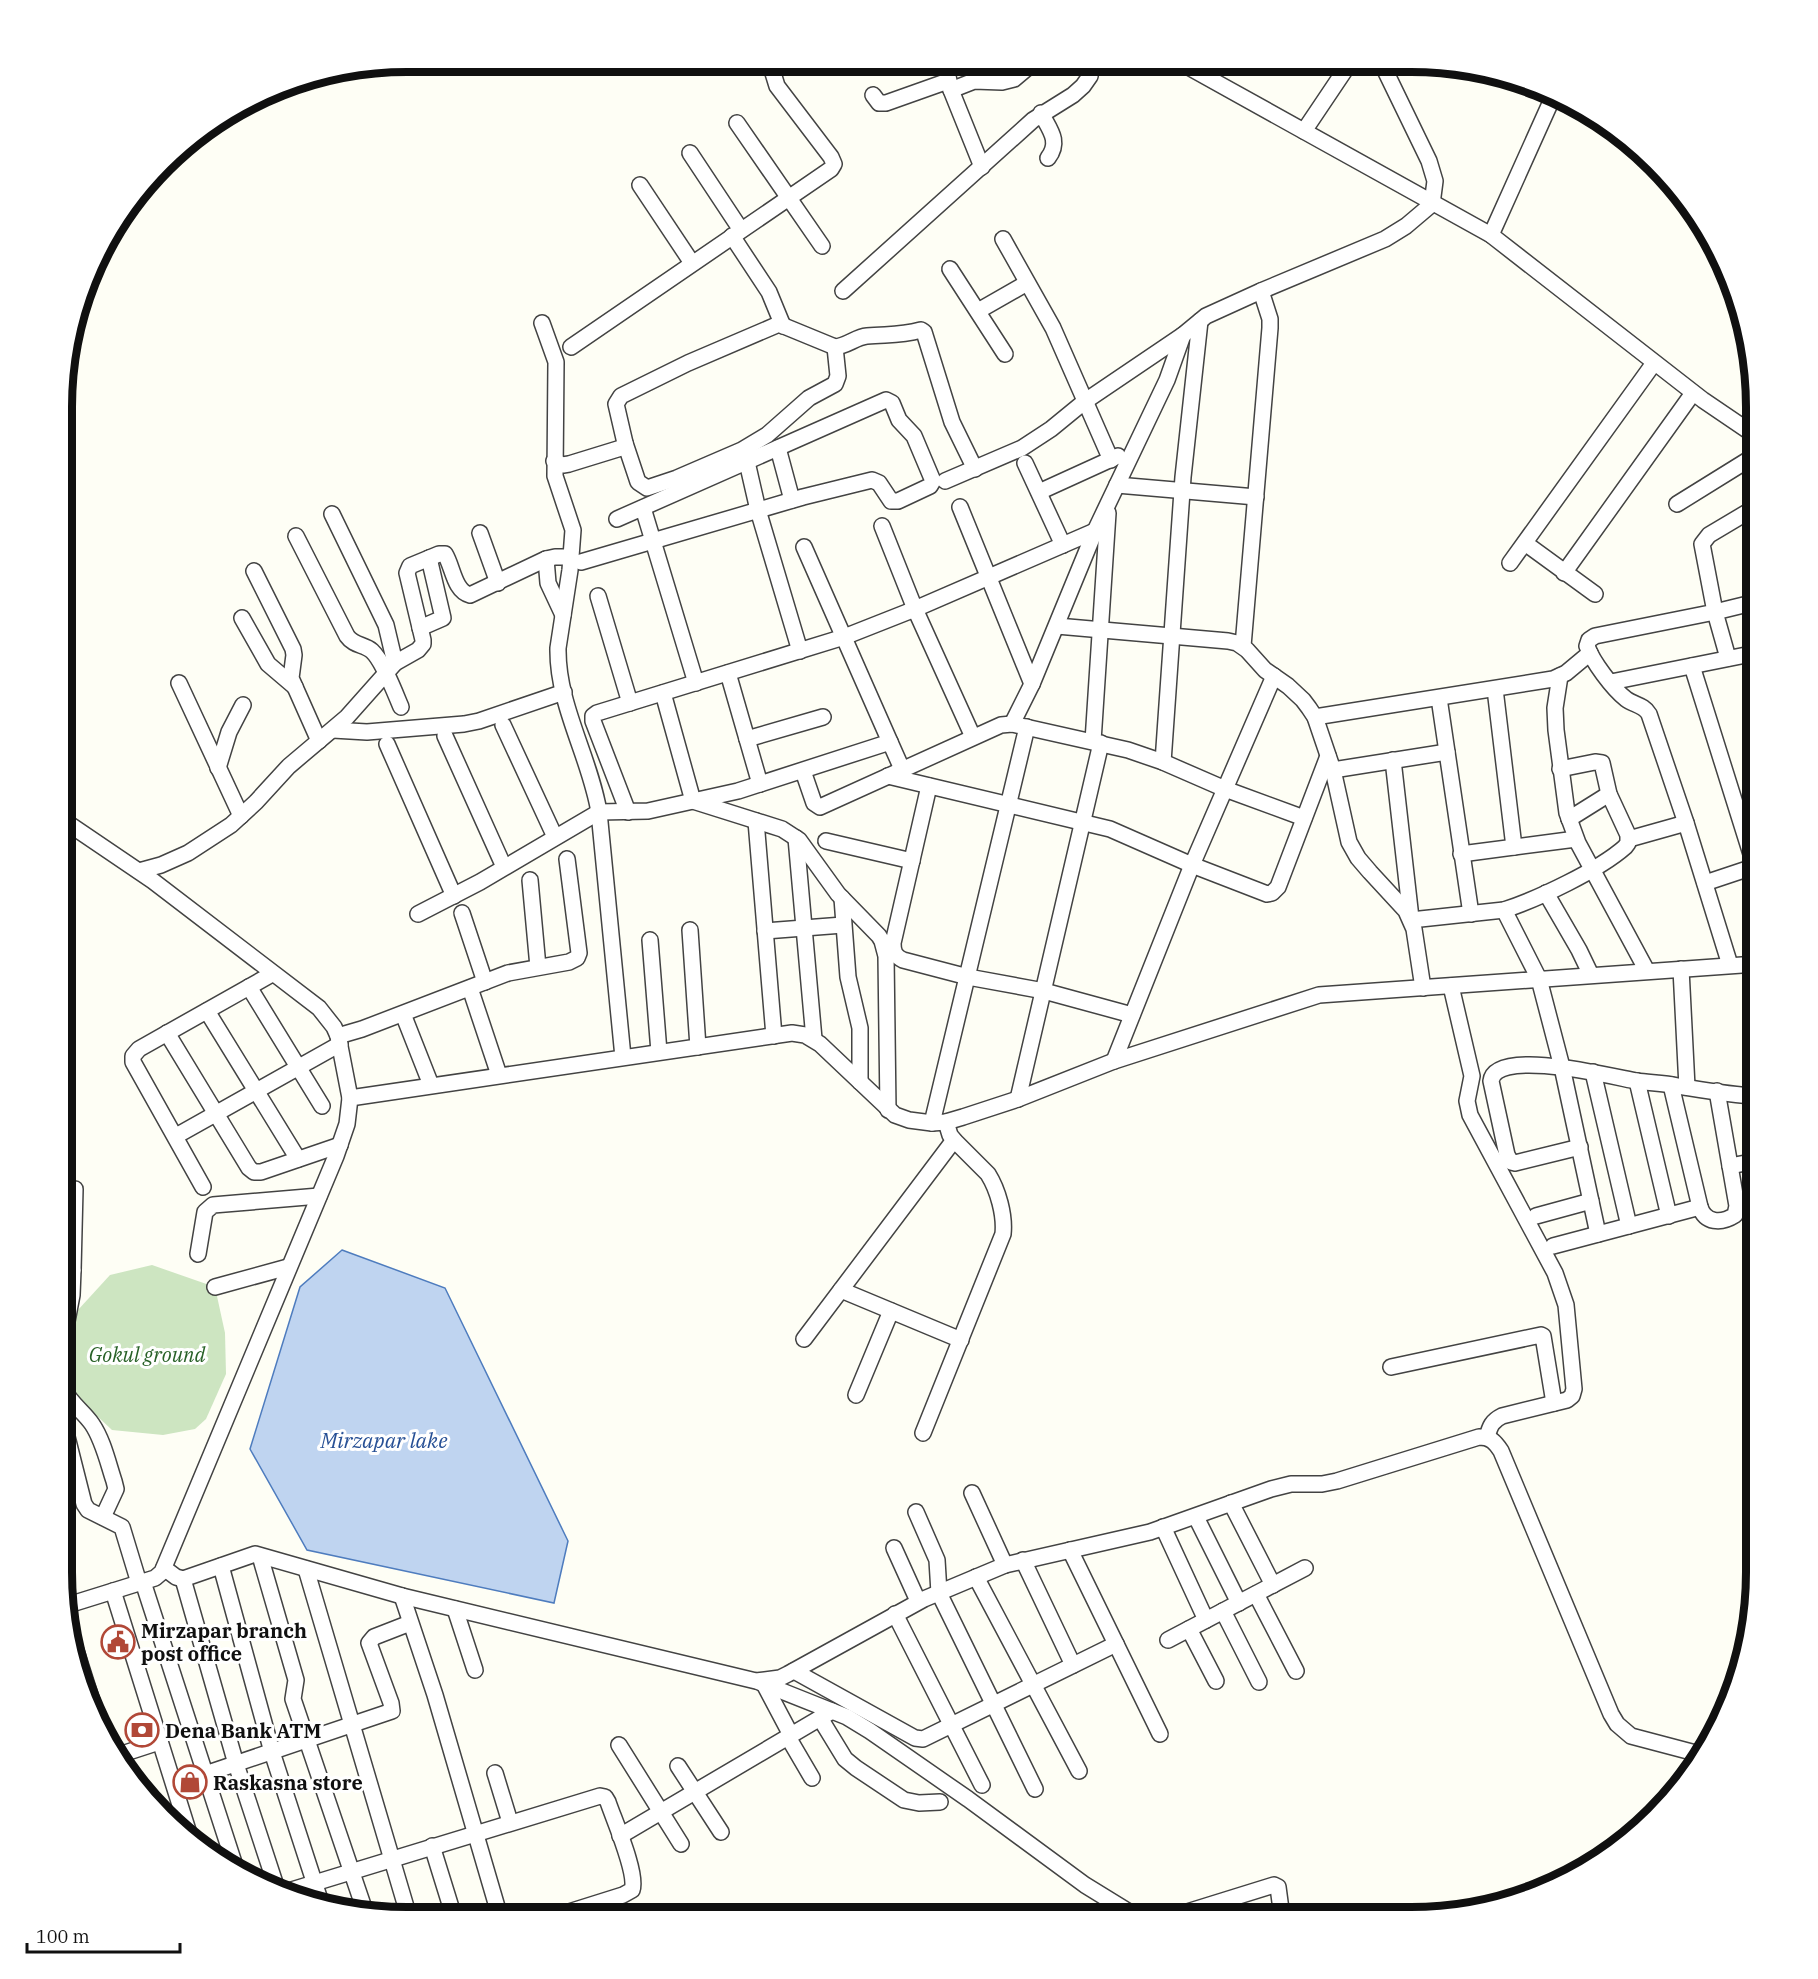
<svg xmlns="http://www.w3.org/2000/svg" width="1818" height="1979" viewBox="0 0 1818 1979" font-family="'IBM Plex Serif',serif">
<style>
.green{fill:#cde5c1}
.water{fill:#bfd4f0;stroke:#4e7cbe;stroke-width:1.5}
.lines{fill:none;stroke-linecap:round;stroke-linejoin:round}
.minor-casing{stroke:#434343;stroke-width:18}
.minor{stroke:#fff;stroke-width:15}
.labels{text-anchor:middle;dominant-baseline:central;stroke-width:6;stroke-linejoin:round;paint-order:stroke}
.park-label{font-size:20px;font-style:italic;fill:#286127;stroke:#fff}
.poi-label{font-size:20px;font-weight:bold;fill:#101010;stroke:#fff;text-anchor:start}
.water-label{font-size:21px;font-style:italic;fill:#275095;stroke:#fff}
.rim{fill:none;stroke:#101010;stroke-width:8}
</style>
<rect width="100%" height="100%" fill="#fefef5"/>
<polygon class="green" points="152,1265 215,1287 225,1333 226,1374 206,1419 195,1429 163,1435 112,1430 63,1384 63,1357 67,1322 110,1275"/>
<polygon class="water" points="342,1250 445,1288 568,1541 554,1603 307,1550 250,1449 300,1287"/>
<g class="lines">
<defs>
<g id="minor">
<polyline points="945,63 951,90 982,167"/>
<polyline points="1183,64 1491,235 1703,400 1756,436"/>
<polyline points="951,90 974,81 1002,82 1014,79 1033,63"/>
<polyline points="873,95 879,103 886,103 948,81"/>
<path d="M1041 113C1049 129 1061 141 1048 158"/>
<polyline points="737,123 822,246"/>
<polyline points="1304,131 1345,70 1351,64"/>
<polyline points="690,153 741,230"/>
<polyline points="640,185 692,263"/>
<polyline points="1491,235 1553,97"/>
<polyline points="732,236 769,292 783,326"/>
<polyline points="1003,239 1053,328 1111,460"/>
<polyline points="950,269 1005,354"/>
<polyline points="843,291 1033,120 1073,95 1083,86 1090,76 1092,63"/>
<polyline points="978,311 1027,283"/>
<path d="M542 323 556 362 555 476 573 530 570 570 558 648C557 705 590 757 599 812L623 1057"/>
<polyline points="571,347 831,169 834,164 831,157 777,86 773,73 774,63"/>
<polyline points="625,443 638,482 647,488 677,478 742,450 767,435 809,398 835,384 838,376 835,347"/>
<polyline points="778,448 792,500"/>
<path d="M554 461 563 465 569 464 621 448 625 443 616 404 621 396 688 363 779 324 835 347C847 346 856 337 867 336 888 334 899 336 921 330L924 332 952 422 975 469"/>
<polyline points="747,462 758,510 800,651"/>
<polyline points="1025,463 1063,545"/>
<polyline points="945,481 1022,448 1051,429 1084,402 1183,335 1206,316 1261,291 1385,239 1406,226 1432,204 1435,181 1429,161 1382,64"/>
<polyline points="1117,485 1256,497"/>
<polyline points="1039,492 1118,456"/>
<polyline points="1677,504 1756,455"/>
<polyline points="960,507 1032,684"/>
<polyline points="643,508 696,683"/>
<polyline points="1750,510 1756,534"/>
<polyline points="332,514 386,625 395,663"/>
<polyline points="882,526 915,609 973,737"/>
<polyline points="480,533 498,583"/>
<path d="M296 536 347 636C354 646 364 644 372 651 383 661 395 693 401 707"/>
<polyline points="1525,543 1595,594"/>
<polyline points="546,559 548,583 563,615"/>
<polyline points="581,562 803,497 872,480 879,483 891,501 898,501 930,486 933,481 914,436 899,420 892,403 886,400 617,519"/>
<polyline points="1510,563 1654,363"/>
<polyline points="254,571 293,649 294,655 291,678 319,741"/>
<polyline points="1564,573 1693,393"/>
<polyline points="598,596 630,703"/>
<polyline points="242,618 268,664 295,687"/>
<polyline points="1057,626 1228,641 1237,643 1247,650 1265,670 1288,686 1303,700 1309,708 1315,717 1333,770 1349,842 1358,858 1370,872 1406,911 1414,929 1423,988"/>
<polyline points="420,628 443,618 429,558"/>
<polyline points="1243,646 1270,328 1270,319 1261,291"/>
<polyline points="1728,658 1715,612 1756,602"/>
<polyline points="1692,666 1756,870"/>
<polyline points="728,673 760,784"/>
<polyline points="1560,676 1555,708 1556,730 1567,813 1578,843 1647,971"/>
<polyline points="1611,682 1756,653"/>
<polyline points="179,683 241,816"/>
<polyline points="1495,689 1514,847"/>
<polyline points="663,693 693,801 782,829 799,840 838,894 879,936 882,941 886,956 888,1110"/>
<polyline points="1439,698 1471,914"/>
<polyline points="1315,717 1553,679 1566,673 1590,653"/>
<polyline points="1012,724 1032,684 1095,531 1167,380 1183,335"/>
<polyline points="503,725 555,837"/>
<polyline points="333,730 367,732 464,724 479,721 564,692"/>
<polyline points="445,736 504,867"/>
<polyline points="747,739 823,717"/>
<polyline points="1093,741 1108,513"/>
<polyline points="890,742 902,769"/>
<polyline points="387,744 454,896"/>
<polyline points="1393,760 1411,918"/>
<polyline points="1163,762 1183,477 1200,321"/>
<polyline points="218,768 229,732 243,705"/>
<polyline points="1333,770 1447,752"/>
<polyline points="803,771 814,803 820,807 1001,725 1012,724 1128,750 1163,762 1225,789 1304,818"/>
<polyline points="888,776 1110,829 1192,865 1267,894 1272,893 1278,887 1328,756"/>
<path d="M929 786 893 943C893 952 895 956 903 960L968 977 1044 991 1132 1015"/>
<polyline points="628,812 593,721 593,716 597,713 844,637 915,609 1095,531"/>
<polyline points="1569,819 1609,794"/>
<polyline points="756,821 774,1036"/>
<polyline points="66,822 153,881 319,1008 334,1027 338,1036 350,1098"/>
<polyline points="796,838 814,1039"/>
<polyline points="1629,839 1686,823"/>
<polyline points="826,841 912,861"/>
<polyline points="1461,854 1576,839"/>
<path d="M139 871 161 865 188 853 231 825 256 802 289 766 347 717 395 663 418 650 423 644V640L407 573 410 566 439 554H445C453 567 454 591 470 595L546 559 555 557H570"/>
<polyline points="530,880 538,967"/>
<polyline points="1705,883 1756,866"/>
<polyline points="1546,893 1579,950 1591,975"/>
<polyline points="842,898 848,977 860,1028 860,1082"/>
<polyline points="1504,910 1539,979 1562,1067 1598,1234"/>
<polyline points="462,913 485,982"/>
<polyline points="418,914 480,882 599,812 648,811 738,791 890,742 804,547"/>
<path d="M1411 920 1504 910C1538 899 1599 870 1625 847L1628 843V835L1609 794 1602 763 1595 762 1560 769"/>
<polyline points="690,930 698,1047"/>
<polyline points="765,931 843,925"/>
<polyline points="650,940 659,1052"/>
<path d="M1730 965 1686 823 1649 714C1644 705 1634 705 1626 699 1613 689 1592 661 1587 646L1589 640 1595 636 1715 612 1702 544 1709 535 1756 507"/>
<polyline points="1681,969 1687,1087"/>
<path d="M1451 986 1472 1076 1467 1101 1470 1115 1555 1273 1566 1305 1574 1389 1572 1396 1567 1400 1502 1416C1492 1421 1490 1426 1487 1437"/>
<polyline points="249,987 322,1106"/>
<polyline points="470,988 499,1075"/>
<polyline points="207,1011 298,1159"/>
<polyline points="403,1014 431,1085"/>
<polyline points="167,1033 249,1168 254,1172 261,1172 340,1145"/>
<polyline points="338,1036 362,1029 508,973 569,962 577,958 579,953 567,859"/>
<polyline points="1114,1061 1192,865 1274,676"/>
<polyline points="1593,1072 1629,1226"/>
<polyline points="1637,1081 1669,1216"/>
<path d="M1671 1085 1700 1207C1705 1223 1721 1224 1735 1215L1737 1206 1717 1091"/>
<polyline points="1018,1099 1101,743"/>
<polyline points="932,1123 1027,727"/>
<polyline points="176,1136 340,1044"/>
<path d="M1580 1147 1515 1163 1511 1162 1507 1155 1491 1081C1495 1047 1614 1077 1636 1081 1650 1083 1664 1083 1678 1086 1703 1090 1730 1095 1756 1096"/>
<polyline points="1730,1166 1756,1161"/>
<polyline points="203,1187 133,1062 133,1056 139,1049 272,974"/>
<polyline points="1536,1216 1591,1201"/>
<polyline points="1553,1246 1700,1207"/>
<polyline points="198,1254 205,1212 213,1205 319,1196"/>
<polyline points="64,1272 73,1270 75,1189"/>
<polyline points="215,1287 288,1267"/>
<polyline points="841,1290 961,1340"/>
<polyline points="804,1339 954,1140"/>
<polyline points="63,1342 72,1295 73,1270"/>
<polyline points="1391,1367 1541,1335 1543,1336 1554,1403"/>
<path d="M63 1388C70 1403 83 1411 92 1424 103 1440 108 1463 114 1481L116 1489 103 1517"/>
<polyline points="856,1395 891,1311"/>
<polyline points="63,1421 84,1504 88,1510 122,1527 139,1583"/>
<path d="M923 1433 1003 1234C1005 1215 998 1190 988 1174L954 1140 950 1135 946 1122"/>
<polyline points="972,1493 1005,1565"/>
<polyline points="1231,1503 1273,1585"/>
<polyline points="916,1512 937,1560 939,1593 1035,1789"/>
<polyline points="1196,1517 1239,1603"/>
<polyline points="1163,1527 1206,1620"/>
<polyline points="894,1548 918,1601"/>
<polyline points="1070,1550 1160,1734"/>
<polyline points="260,1556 296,1680 293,1699 366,1914"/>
<polyline points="1023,1560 1073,1665"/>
<polyline points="221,1566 272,1752 322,1906"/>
<path d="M164 1568 176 1577 183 1579 255 1554 402 1596 756 1681 780 1678 788 1674 924 1599 1005 1565 1150 1532 1271 1489 1291 1484H1322L1337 1481 1479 1437C1491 1437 1495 1442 1501 1451L1611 1714 1617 1724 1631 1736 1703 1755"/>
<polyline points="306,1569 409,1917"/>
<polyline points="976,1577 1079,1771"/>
<polyline points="183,1579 236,1764 277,1889"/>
<polyline points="143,1582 237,1872"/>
<polyline points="113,1591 191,1840"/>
<polyline points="1256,1594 1296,1671"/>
<polyline points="402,1596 435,1695 500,1917"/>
<polyline points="65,1606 155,1578 162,1572 336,1156 347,1124 350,1098 792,1033 805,1035 820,1044 895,1115 909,1120 932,1123 946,1122 963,1117 1018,1099 1114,1061 1319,995 1756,964"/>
<polyline points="455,1609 475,1670"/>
<polyline points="1223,1611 1259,1682"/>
<polyline points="895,1614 982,1785"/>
<polyline points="69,1629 97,1717"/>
<polyline points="1189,1629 1216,1681"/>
<polyline points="1168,1640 1305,1568"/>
<polyline points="794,1671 915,1738 923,1739 1116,1644"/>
<polyline points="759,1682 847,1717 870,1731 968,1799 1085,1885 1137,1917"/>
<polyline points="764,1684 791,1735"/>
<polyline points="820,1718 845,1759 856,1768 904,1800 919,1803 940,1802"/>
<polyline points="788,1737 812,1778"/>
<polyline points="619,1745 681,1844"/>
<polyline points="116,1756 159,1742"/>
<polyline points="678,1766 721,1832"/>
<polyline points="495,1773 510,1822"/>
<polyline points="205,1774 392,1711 391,1703 369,1643 374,1637 410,1623"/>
<polyline points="620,1836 832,1711"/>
<polyline points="432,1846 454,1917"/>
<path d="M285 1892 600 1796 605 1797 608 1802C614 1820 638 1874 632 1890L623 1895 553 1917"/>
<polyline points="1171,1917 1274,1885 1278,1887 1282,1917"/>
</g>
</defs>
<use href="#minor" class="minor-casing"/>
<use href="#minor" class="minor"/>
</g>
<defs>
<symbol id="civic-ring" viewBox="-11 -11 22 22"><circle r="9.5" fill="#fff" stroke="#b14837" stroke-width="1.5"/><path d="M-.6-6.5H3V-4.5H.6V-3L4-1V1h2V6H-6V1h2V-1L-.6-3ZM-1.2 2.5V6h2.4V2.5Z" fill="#b14837"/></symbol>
<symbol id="bank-ring" viewBox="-11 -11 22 22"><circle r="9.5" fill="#fff" stroke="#b14837" stroke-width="1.5"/><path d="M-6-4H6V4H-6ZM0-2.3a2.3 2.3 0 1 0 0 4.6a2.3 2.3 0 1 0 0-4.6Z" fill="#b14837"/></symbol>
<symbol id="shop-ring" viewBox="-11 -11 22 22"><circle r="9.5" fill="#fff" stroke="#b14837" stroke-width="1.5"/><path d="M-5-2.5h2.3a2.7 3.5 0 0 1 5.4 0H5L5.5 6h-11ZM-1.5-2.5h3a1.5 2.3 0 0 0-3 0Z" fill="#b14837"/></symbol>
</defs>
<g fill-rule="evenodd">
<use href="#civic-ring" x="99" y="1623" width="38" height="38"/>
<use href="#bank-ring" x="123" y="1711" width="38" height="38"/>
<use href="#shop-ring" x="171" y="1763" width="38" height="38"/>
</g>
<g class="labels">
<g class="park-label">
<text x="147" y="1354">Gokul ground</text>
</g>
<g class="poi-label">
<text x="141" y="1630">Mirzapar branch<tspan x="141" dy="23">post office</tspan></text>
<text x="165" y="1730">Dena Bank ATM</text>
<text x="213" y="1782">Raskasna store</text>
</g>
<g class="water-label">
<text x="384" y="1440">Mirzapar lake</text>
</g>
</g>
<path d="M0 0H1818V1979H0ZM407 72H1411A335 335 0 0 1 1746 407V1572A335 335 0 0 1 1411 1907H407A335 335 0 0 1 72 1572V407A335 335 0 0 1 407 72Z" fill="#fff" fill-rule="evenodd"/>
<path class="rim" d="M407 72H1411A335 335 0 0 1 1746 407V1572A335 335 0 0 1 1411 1907H407A335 335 0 0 1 72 1572V407A335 335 0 0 1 407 72Z"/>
<path d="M27 1943v9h153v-9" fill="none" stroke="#101010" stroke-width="3"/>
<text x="36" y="1943" font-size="18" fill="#101010" stroke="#ffffff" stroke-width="4.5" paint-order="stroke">100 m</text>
</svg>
